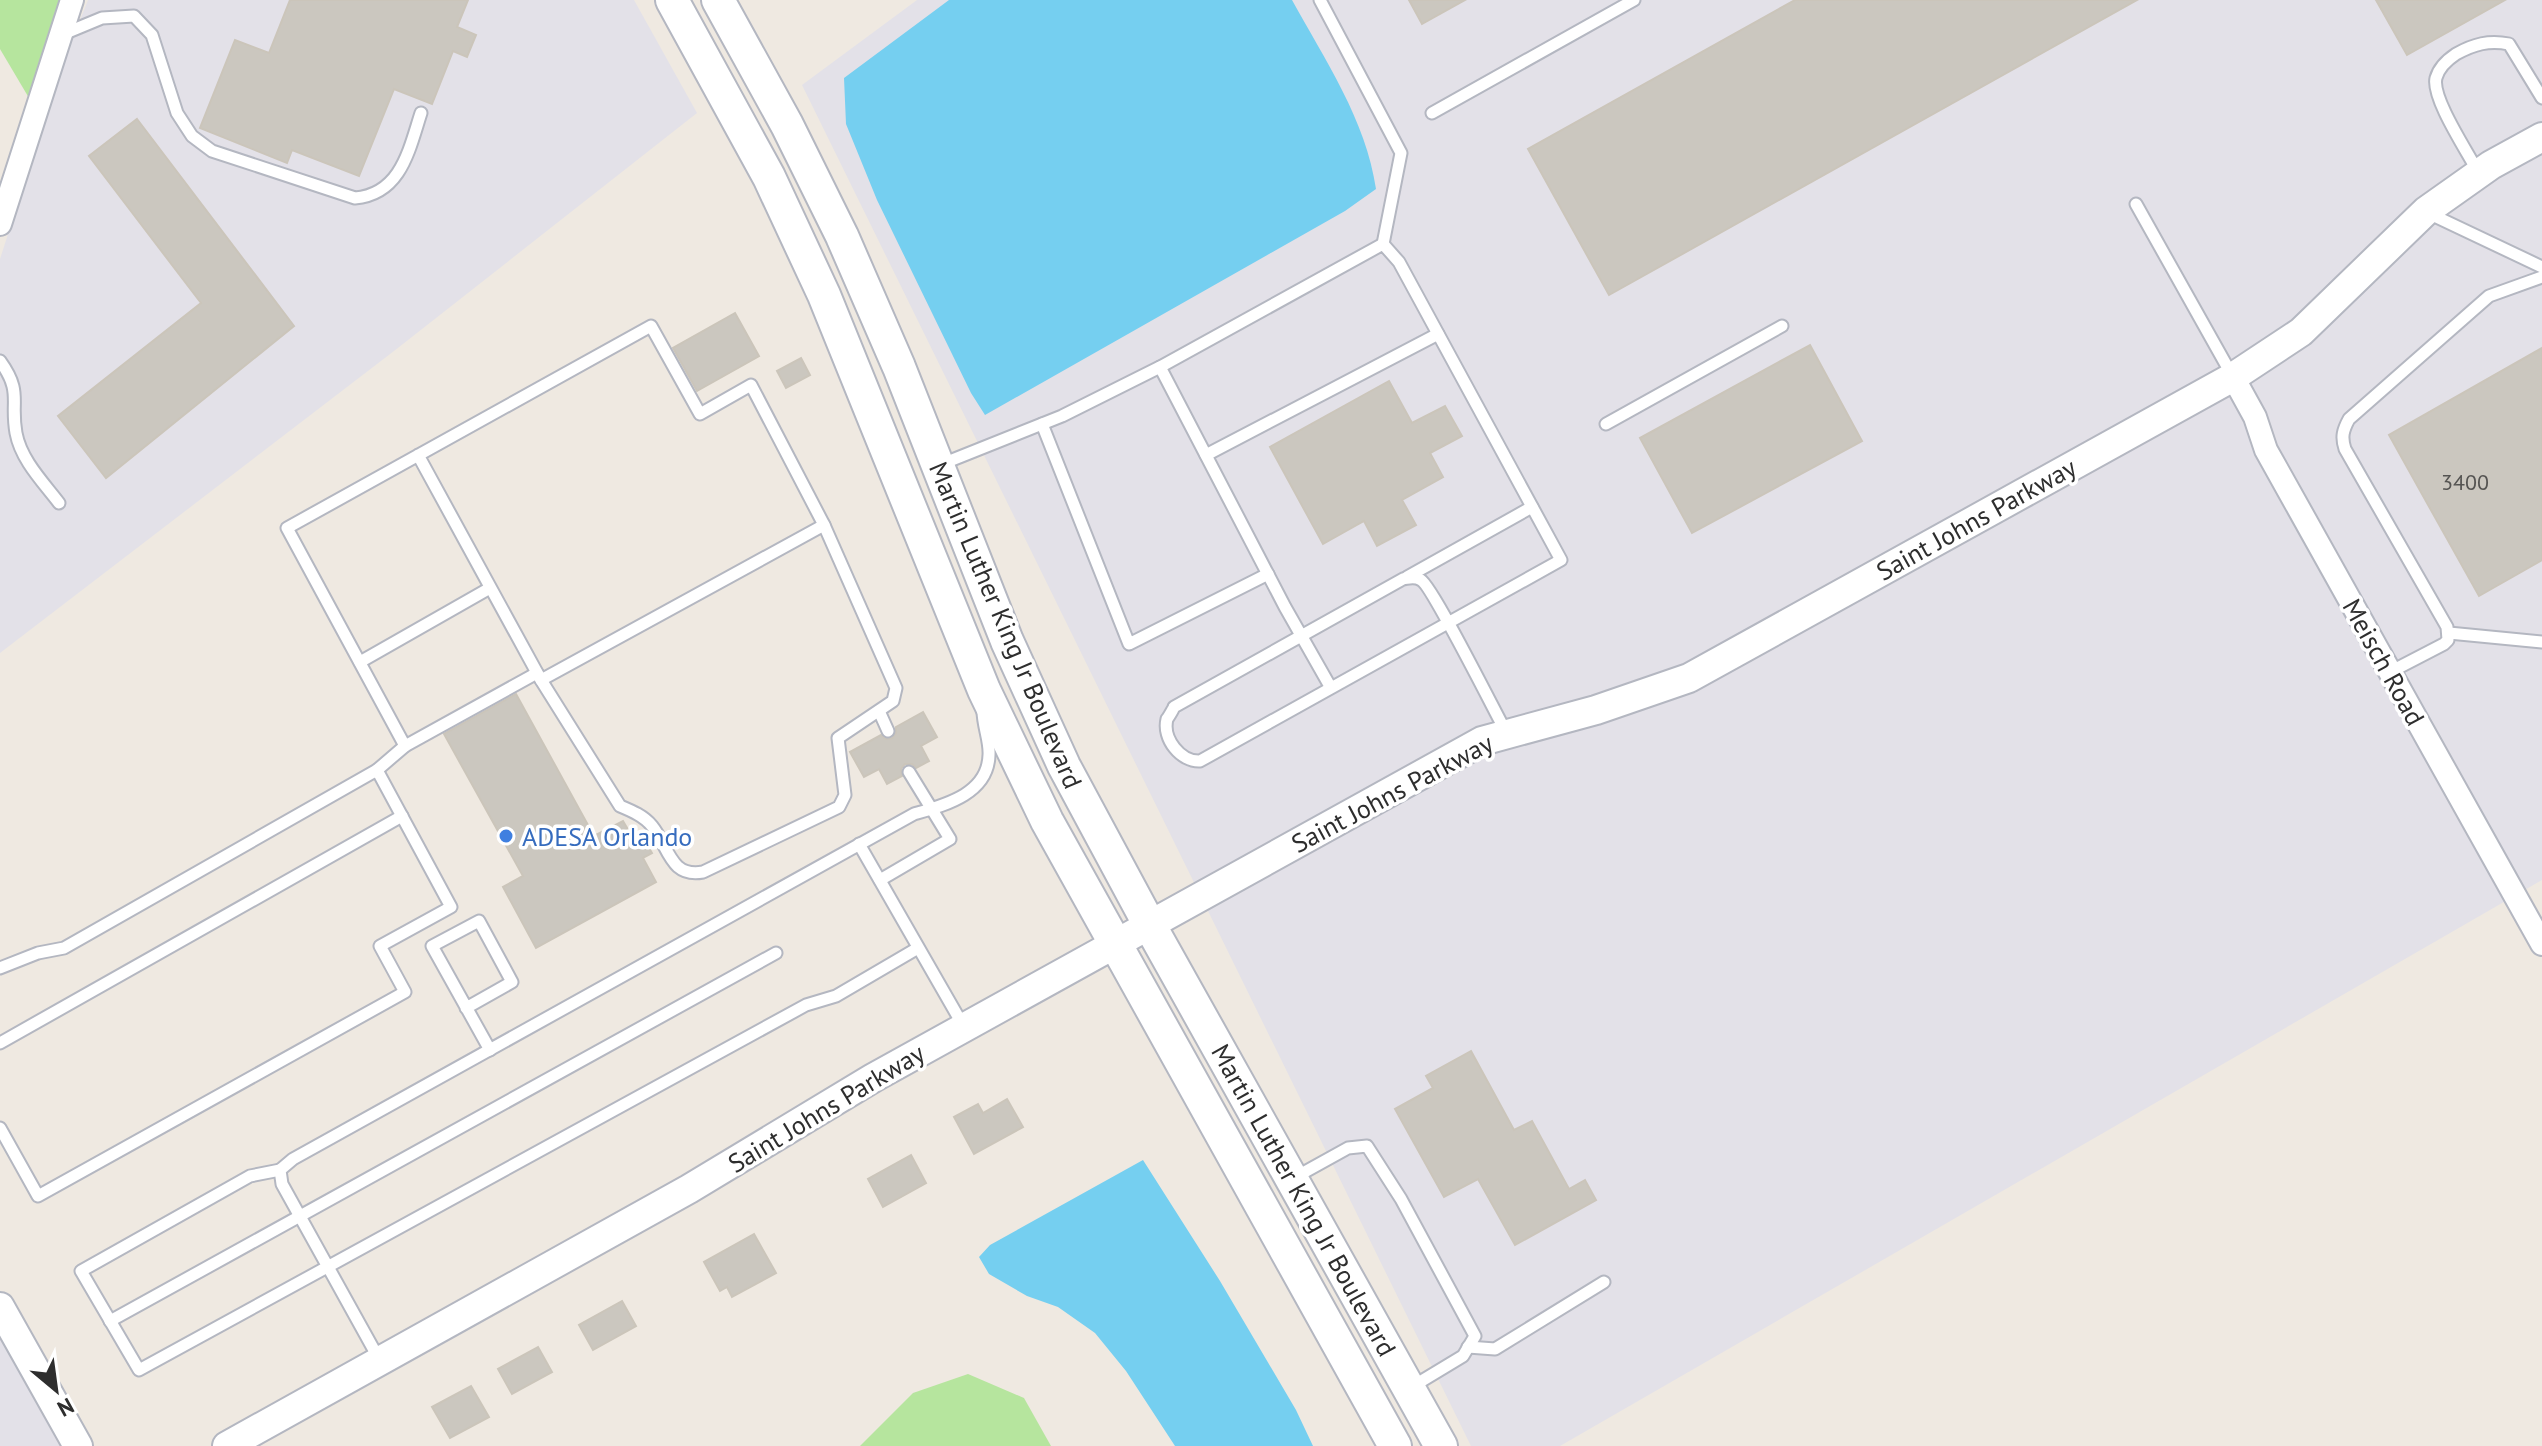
<svg xmlns="http://www.w3.org/2000/svg" width="2542" height="1446" viewBox="0 0 2542 1446" font-family="'PT Sans',sans-serif">
<style>
.industrial{fill:#e3e1e8}
.green{fill:#b6e59e}
.water{fill:#75cff0}
.building{fill:#cbc7bf;stroke:#cbc5ba;stroke-width:2}
.lines{fill:none;stroke-linecap:round;stroke-linejoin:round}
.service-casing{stroke:#b4b7c1;stroke-width:15}
.minor-casing{stroke:#b4b7c1;stroke-width:26}
.tertiary-casing{stroke:#b4b7c1;stroke-width:32}
.secondary-casing{stroke:#b4b7c1;stroke-width:36}
.service{stroke:#fff;stroke-width:11}
.minor{stroke:#fff;stroke-width:22}
.tertiary{stroke:#fff;stroke-width:28}
.secondary{stroke:#fff;stroke-width:32}
.shop-dot{fill:#3f7fe0;stroke:#fff;stroke-width:3}
.labels{text-anchor:middle;dominant-baseline:central;stroke-width:7;stroke-linejoin:round;paint-order:stroke}
.number-label{font-size:22px;fill:#555452}
.street-label{font-size:26px;fill:#2e2e2e;stroke:#fff}
.shop-label{font-size:26px;fill:#366cbe;stroke:#fff;text-anchor:start}
</style>
<rect width="100%" height="100%" fill="#efe9e1"/>
<g class="industrial">
<polygon points="88,0 634,0 697,113 394,351 0,653 0,259 63,63"/>
<polygon points="917,0 2542,0 2542,880 1560,1446 1471,1446 802,85"/>
<polygon points="0,1327 66,1446 0,1446"/>
</g>
<g class="green">
<polygon points="0,0 60,0 29,98 0,49"/>
<polygon points="968,1374 1024,1398 1051,1446 860,1446 913,1393"/>
</g>
<g class="water">
<path d="M949 0H1292C1325 60 1366 120 1376 189L1345 211 985 415 971 393 877 200 846 124 844 78Z"/>
<polygon points="1143,1160 1220,1281 1296,1410 1313,1446 1175,1446 1126,1371 1095,1333 1058,1307 1027,1296 989,1274 979,1257 990,1245"/>
</g>
<g class="building">
<polygon points="290,0 468,0 457,27 476,35 467,57 453,51 432,104 394,89 359,176 292,150 287,163 200,128 235,40 269,53"/>
<polygon points="1409,0 1465,0 1422,24"/>
<polygon points="1795,0 2137,0 1609,295 1528,149"/>
<polygon points="2376,0 2505,0 2407,55"/>
<polygon points="137,119 294,326 106,478 58,416 201,303 89,156"/>
<polygon points="735,313 759,356 697,391 673,348"/>
<polygon points="1810,345 1862,441 1692,533 1640,438"/>
<polygon points="2542,348 2542,560 2479,596 2389,435"/>
<polygon points="801,358 810,375 786,388 777,371"/>
<polygon points="1389,381 1412,423 1445,406 1462,436 1430,453 1443,477 1402,500 1416,525 1377,546 1364,521 1323,544 1270,447"/>
<polygon points="516,694 594,836 623,821 636,843 644,839 652,853 643,858 656,882 536,948 503,887 523,876 444,734"/>
<polygon points="923,712 937,737 921,746 929,761 916,768 912,764 905,764 901,769 902,776 887,784 879,769 864,777 850,752 881,735 886,739 892,738 896,733 896,727"/>
<polygon points="1471,1051 1514,1130 1532,1121 1569,1189 1585,1180 1596,1200 1515,1245 1478,1179 1444,1197 1395,1109 1433,1088 1426,1076"/>
<polygon points="1007,1099 1023,1127 974,1154 954,1117 978,1104 983,1113"/>
<polygon points="911,1155 926,1183 883,1207 868,1179"/>
<polygon points="754,1234 776,1273 732,1297 727,1287 720,1291 704,1262"/>
<polygon points="622,1301 636,1326 593,1350 579,1325"/>
<polygon points="538,1347 552,1372 512,1394 498,1369"/>
<polygon points="471,1386 489,1417 450,1438 432,1407"/>
</g>
<g class="lines">
<defs>
<g id="service">
<polyline points="1320,0 1401,153 1383,244"/>
<path d="M61 35 102 18 134 16 152 35 177 113 192 136 212 151 355 198C401 194 409 150 421 113"/>
<polyline points="1432,113 1634,0"/>
<path d="M2479 174C2469 154 2431 98 2436 78 2439 67 2447 60 2456 54 2474 44 2489 40 2509 44L2542 98"/>
<polyline points="2136,204 2233,377"/>
<polyline points="2426,212 2542,267"/>
<path d="M0 361C23 393 10 400 16 433 21 460 43 482 59 503"/>
<polyline points="1042,424 1129,644 1268,574"/>
<polyline points="1606,424 1782,326"/>
<polyline points="1206,455 1438,334"/>
<polyline points="942,464 1062,416 1160,367"/>
<polyline points="1407,577 1532,507"/>
<polyline points="2449,633 2542,642"/>
<polyline points="360,662 490,588"/>
<path d="M2390 672 2444 644 2448 640 2447 627 2345 449C2341 437 2343 430 2349 419L2489 296 2542 277"/>
<path d="M541 680 620 806C632 811 644 816 652 826 669 847 670 878 703 872L839 807 845 795 838 738 893 701 896 688 824 525"/>
<path d="M1331 688 1285 607 1160 367 1383 244 1399 262 1561 560 1200 761C1181 762 1162 739 1167 719 1168 718 1174 708 1174 707L1403 579C1410 578 1415 576 1421 580 1432 586 1495 712 1507 734"/>
<polyline points="879,711 888,731"/>
<polyline points="405,746 537,673"/>
<polyline points="377,770 405,746 287,528 651,326 700,414 751,385 824,525 541,680 418,455"/>
<polyline points="859,844 964,1027"/>
<polyline points="880,880 950,839 909,772"/>
<polyline points="0,968 38,953 64,948 377,770 451,907 380,946 405,992 38,1196 0,1128"/>
<polyline points="466,1008 512,982 479,921 432,946 490,1050"/>
<polyline points="0,1043 402,816"/>
<polyline points="280,1170 250,1176 81,1271 139,1370 806,1005 836,996 918,948"/>
<polyline points="1292,1179 1348,1148 1367,1146 1401,1199 1475,1336 1463,1356 1410,1388"/>
<polyline points="110,1321 776,953"/>
<polyline points="1468,1347 1495,1349 1604,1282"/>
<path d="M379 1359 282 1184 280 1170 293 1159 914 814C945 805 988 794 989 755 990 741 983 726 983 711"/>
</g>
<g id="minor">
<polyline points="0,224 72,0"/>
<polyline points="2233,377 2255,417 2266,450 2542,944"/>
</g>
<g id="tertiary">
<polyline points="0,1307 78,1446"/>
<polyline points="227,1446 689,1189 873,1078 1482,741 1596,710 1689,678 2233,377 2301,332 2426,211 2491,165 2542,137"/>
</g>
<g id="secondary">
<polyline points="672,0 769,177 824,295 984,690 1047,821 1395,1446"/>
<polyline points="718,0 787,125 842,236 899,367 1007,641 1064,766 1149,924 1441,1446"/>
</g>
</defs>
<use href="#service" class="service-casing"/>
<use href="#minor" class="minor-casing"/>
<use href="#tertiary" class="tertiary-casing"/>
<use href="#secondary" class="secondary-casing"/>
<use href="#service" class="service"/>
<use href="#minor" class="minor"/>
<use href="#tertiary" class="tertiary"/>
<use href="#secondary" class="secondary"/>
</g>
<circle class="shop-dot" cx="506" cy="836" r="8"/>
<g class="labels">
<g class="number-label">
<text x="2465" y="482">3400</text>
</g>
<g class="street-label">
<text transform="translate(1976 519) rotate(-29)">Saint Johns Parkway</text>
<text transform="translate(1006 625) rotate(67)">Martin Luther King Jr Boulevard</text>
<text transform="translate(2384 662) rotate(61)">Meisch Road</text>
<text transform="translate(1392 793) rotate(-28)">Saint Johns Parkway</text>
<text transform="translate(826 1108) rotate(-31)">Saint Johns Parkway</text>
<text transform="translate(1304 1200) rotate(61)">Martin Luther King Jr Boulevard</text>
</g>
<g class="shop-label">
<text x="522" y="836">ADESA Orlando</text>
</g>
</g>
<g transform="translate(56 1390) rotate(151)" stroke="#ffffff" stroke-width="6" paint-order="stroke">
<path d="M0-6L14 30L0 20L-14 30Z" fill="#2e2e2e"/>
<text y="-12" font-size="22" font-weight="bold" text-anchor="middle" fill="#2e2e2e">N</text>
</g>
</svg>
